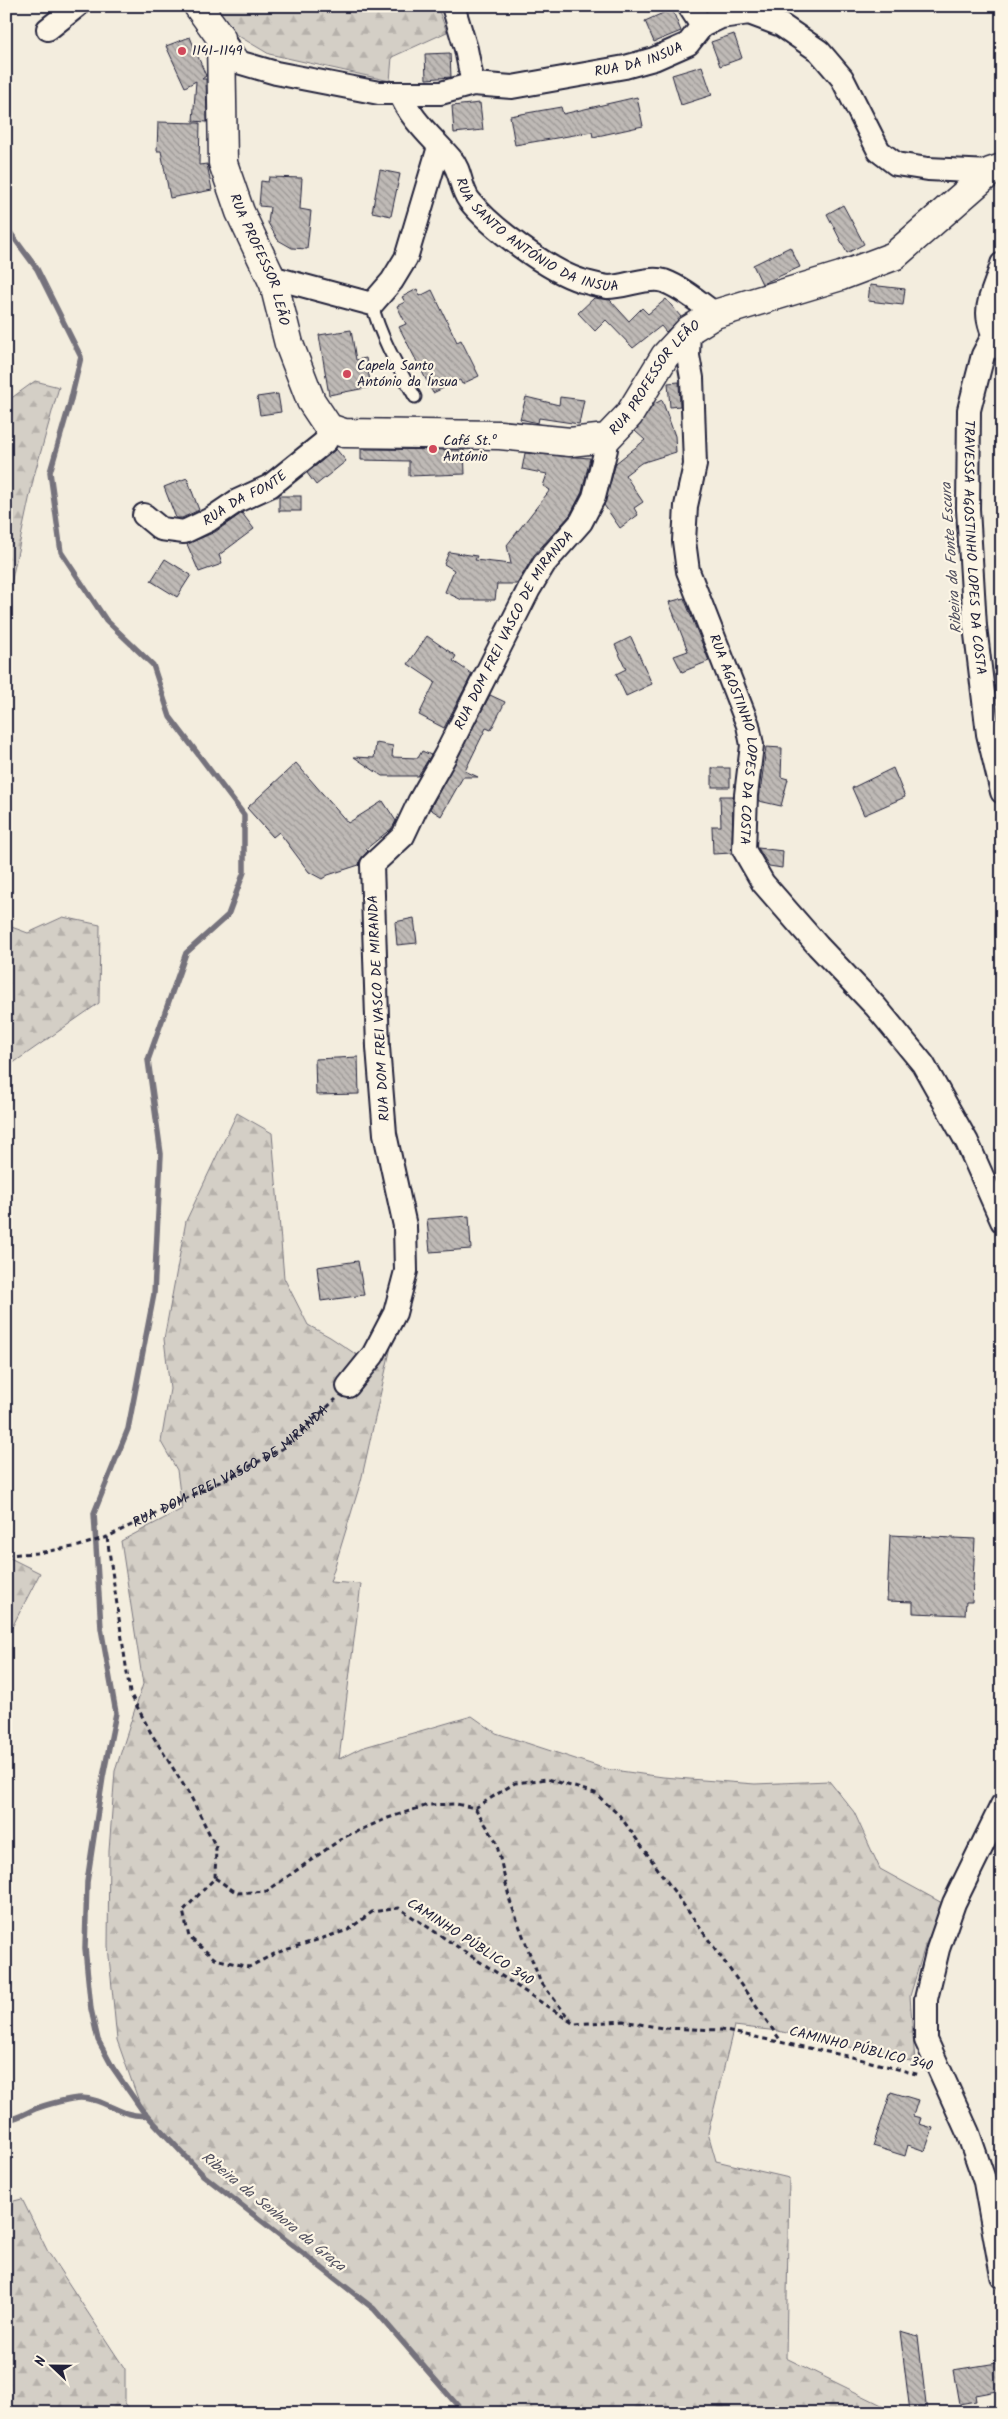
<svg xmlns="http://www.w3.org/2000/svg" width="1008" height="2419" viewBox="0 0 1008 2419" font-family="Kalam,sans-serif">
<style>
.forest{fill:url(#forest-firs);stroke:#7b7880}
.lines{fill:none;stroke-linecap:round;stroke-linejoin:round}
.stream{stroke:#75727b;stroke-width:5.5}
.building{fill:url(#building-back-hatch);stroke:#22223b}
.lane-casing{stroke:#22223b;stroke-width:15}
.street-casing{stroke:#22223b;stroke-width:26}
.secondary-casing{stroke:#22223b;stroke-width:31}
.path{stroke:#22223b;stroke-width:3;stroke-dasharray:5 4;stroke-linecap:butt}
.lane{stroke:#fcf5e5;stroke-width:11}
.street{stroke:#fcf5e5;stroke-width:22}
.secondary{stroke:#fcf5e5;stroke-width:28}
.poi-dot{fill:#d1495b;stroke:#fcf5e5;stroke-width:2}
.labels{text-anchor:middle;dominant-baseline:central;stroke-width:4.5;stroke-linejoin:round;paint-order:stroke}
.poi-label{font-size:14px;fill:#22223b;stroke:#fcf5e5;text-anchor:start}
.street-label{font-size:14px;fill:#22223b;stroke:#fcf5e5}
.water-label{font-size:15px;font-style:italic;fill:#525160;stroke:#fcf5e5}
</style>
<defs>
<pattern id="forest-firs" width="22" height="20" patternUnits="userSpaceOnUse" patternTransform="scale(1.25)"><rect width="22" height="20" fill="#d4cfc6"/><path d="M5 1l3.5 6h-7zM16 11l3.5 6h-7z" fill="#b6b1ab"/></pattern>
<pattern id="building-back-hatch" width="6" height="6" patternUnits="userSpaceOnUse" patternTransform="scale(1.25)"><rect width="6" height="6" fill="#bfbab6"/><path d="M-1 5l2 2M0 0l6 6M5-1l2 2" fill="none" stroke="#9b9795"/></pattern>
</defs>
<rect width="100%" height="100%" fill="#f3edde"/>
<filter id="ink" filterUnits="userSpaceOnUse"><feTurbulence type="fractalNoise" baseFrequency=".02" numOctaves="2"/><feDisplacementMap in="SourceGraphic" scale="10" xChannelSelector="R" yChannelSelector="G"/><feConvolveMatrix kernelMatrix="1 2 1 2 8 2 1 2 1" color-interpolation-filters="sRGB"/></filter>
<g filter="url(#ink)">
<g class="forest">
<polygon points="210,6 437,6 447,32 392,57 390,81 269,54 225,28"/>
<polygon points="35,381 59,387 34,476 6,607 6,402"/>
<polygon points="63,917 100,925 99,1003 6,1068 6,925 28,933"/>
<polygon points="237,1113 272,1133 284,1278 308,1325 330,1337 375,1367 392,1342 361,1481 330,1582 361,1584 339,1759 361,1748 472,1716 496,1733 606,1769 663,1777 755,1784 829,1781 854,1812 880,1869 944,1904 925,1946 910,1996 915,2062 778,2031 734,2026 708,2133 716,2161 789,2178 786,2358 898,2413 464,2413 374,2309 203,2175 142,2110 117,2040 108,1946 109,1851 115,1771 143,1684 121,1541 182,1509 177,1470 161,1442 170,1389 164,1339 186,1221"/>
<polygon points="6,1556 40,1573 10,1631 6,1634"/>
<polygon points="22,2199 48,2252 125,2369 125,2403 133,2413 6,2413 6,2203"/>
</g>
<g class="lines">
<g class="stream">
<polyline points="6,227 37,269 81,357 70,403 50,472 61,552 106,620 153,665 170,717 244,815 244,872 228,915 186,953 148,1060 161,1154 154,1294 128,1429 94,1513 101,1628 116,1713 103,1777 87,1882 85,1948 91,2009 98,2040 113,2068 142,2110 203,2175 374,2309 464,2413"/>
<path d="M6 2120C17 2119 26 2113 35 2109 45 2105 70 2098 81 2098 105 2098 123 2119 147 2115"/>
</g>
</g>
<g class="building">
<polygon points="672,9 681,31 654,42 645,21"/>
<polygon points="734,34 742,58 720,66 711,42"/>
<polygon points="190,37 206,76 202,79 206,79 207,122 193,121 196,81 185,87 166,46"/>
<polygon points="450,53 451,77 426,79 425,54"/>
<polygon points="702,66 712,95 681,105 672,75"/>
<polygon points="637,97 643,126 593,137 592,132 515,145 510,116 561,107 563,114"/>
<polygon points="480,103 483,130 454,133 452,106"/>
<polygon points="158,122 200,123 199,165 207,164 212,190 170,198 161,151 157,151"/>
<polygon points="380,170 400,174 391,216 372,212"/>
<polygon points="269,177 302,178 300,209 311,211 307,249 292,248 278,240 268,223 270,207 259,206 261,181 268,182"/>
<polygon points="843,205 864,244 847,253 827,214"/>
<polygon points="790,247 800,267 762,284 753,265"/>
<polygon points="870,285 905,289 903,305 868,301"/>
<polygon points="417,289 420,296 432,290 457,342 461,340 479,376 462,384 460,380 433,393 399,327 406,324 397,306 405,302 402,297"/>
<polygon points="594,298 610,300 629,321 642,308 648,314 666,299 681,317 666,332 661,326 633,348 606,320 595,331 578,313"/>
<polygon points="351,330 356,360 366,358 371,387 329,395 319,335"/>
<polygon points="679,382 680,406 670,407 668,383"/>
<polygon points="278,394 281,412 260,415 257,397"/>
<polygon points="526,397 559,405 560,397 584,400 579,424 539,418 538,423 520,419"/>
<polygon points="662,400 675,436 676,452 641,463 625,475 643,502 634,508 638,515 620,528 604,505 616,463 645,440 635,431 654,404"/>
<polygon points="336,449 346,461 316,485 307,473"/>
<polygon points="361,449 464,450 465,474 409,476 409,461 361,460"/>
<polygon points="525,453 590,458 582,492 570,515 534,555 517,584 497,584 495,600 462,600 445,592 454,570 444,564 449,552 477,556 475,560 511,564 507,545 550,490 543,486 547,474 522,469"/>
<polygon points="187,478 199,510 182,518 176,518 164,487"/>
<rect x="279" y="496" width="22" height="15"/>
<polygon points="242,513 254,529 219,555 222,564 199,572 187,544 215,532"/>
<polygon points="165,559 191,575 177,597 151,581"/>
<polygon points="684,598 709,661 682,672 674,656 688,651 669,602"/>
<polygon points="427,636 456,656 453,661 472,674 444,728 419,715 435,682 408,664"/>
<polygon points="631,637 652,684 626,696 616,674 626,669 615,645"/>
<polygon points="490,695 505,702 491,730 486,728 465,771 478,777 463,777 441,816 430,809"/>
<polygon points="376,743 393,746 392,757 418,758 422,751 431,755 418,776 382,776 354,757 374,758"/>
<polygon points="766,747 782,748 781,777 788,779 781,806 759,801"/>
<polygon points="296,763 348,823 383,801 396,821 392,828 366,849 368,851 360,860 359,865 328,875 322,879 309,872 279,832 273,837 247,808"/>
<rect x="712" y="768" width="18" height="19"/>
<polygon points="893,768 905,797 864,815 852,788"/>
<polygon points="720,796 733,796 732,853 713,854 712,826 721,826"/>
<polygon points="758,848 783,851 782,868 769,866"/>
<polygon points="414,918 417,943 397,945 395,922"/>
<polygon points="358,1057 359,1094 316,1095 315,1059"/>
<polygon points="469,1216 471,1249 430,1252 427,1219"/>
<polygon points="358,1261 364,1295 321,1301 317,1267"/>
<polygon points="890,1535 975,1539 972,1602 966,1602 965,1615 913,1613 913,1602 887,1601"/>
<polygon points="891,2092 918,2100 913,2116 921,2118 919,2124 933,2128 925,2151 908,2145 905,2156 873,2146"/>
<polygon points="900,2331 918,2336 927,2413 910,2412"/>
<polygon points="997,2363 1002,2390 975,2395 976,2401 959,2404 953,2370"/>
</g>
<g class="lines">
<defs>
<path id="lane" d="M372 304C380 337 398 367 415 397"/>
<g id="street">
<polyline points="453,6 466,49 473,84"/>
<polyline points="689,6 702,26"/>
<polyline points="48,29 77,6"/>
<path id="s2" d="M221 38 238 62 276 73 379 93H441L473 84 512 87 625 67 654 59 688 44 702 26 721 17 749 13 781 25 819 51 842 78 879 151 896 164 928 169 990 172"/>
<path id="s3" d="M400 93C410 119 433 138 451 159 461 170 460 188 469 200 490 227 549 271 582 281 590 283 600 286 608 287 624 287 649 276 664 281 683 288 700 303 715 314"/>
<polyline points="265,263 275,278 372,304 392,281 406,258 439,147"/>
<path id="s4" d="M689 330 688 356 692 378 695 465 686 506 684 541 688 571 748 725 752 745 746 795 744 850 763 883 818 946 876 1007 923 1064 967 1142 1002 1221"/>
<path id="s5" d="M993 336 983 355 969 410 968 509 975 626 988 734 1002 792"/>
<path d="M1000 348C978 309 991 302 1002 264"/>
<path id="s6" d="M144 515 161 529 184 532 209 520 237 501 270 486 326 441 329 428"/>
<path id="s7" d="M348 1386 373 1355 395 1313 406 1271 405 1226 385 1134 378 1047 372 865 403 836 419 802 445 756 529 589 544 564 581 522 594 497 606 449 607 438"/>
<polyline points="1002,1805 954,1903 938,1949 926,1999 926,2040 968,2133 985,2182 1002,2276"/>
</g>
<g id="secondary">
<path id="s8" d="M198 6 221 38 223 163 240 212 274 284 289 344 311 401 329 428 344 433 500 435 570 442 607 438 629 415 665 356 689 330 715 314 841 276 894 256 990 172 1002 168"/>
</g>
</defs>
<use href="#lane" class="lane-casing"/>
<use href="#street" class="street-casing"/>
<use href="#secondary" class="secondary-casing"/>
<g class="path">
<polyline points="107,1537 130,1693 151,1733 191,1797 216,1847 215,1878 183,1911 189,1937 215,1959 249,1967 276,1953 348,1930 372,1912 399,1908 574,2024 623,2021 662,2028 721,2030 852,2057 920,2075"/>
<path id="s1" d="M6 1555 37 1553 79 1546 107 1537 232 1476 282 1449 336 1399"/>
<polyline points="475,1808 496,1841 510,1901 540,1981 571,2021"/>
<polyline points="215,1878 237,1893 267,1891 344,1837 388,1818 428,1805 456,1804 475,1808 515,1783 547,1779 595,1793 620,1816 781,2041"/>
</g>
<use href="#lane" class="lane"/>
<use href="#street" class="street"/>
<use href="#secondary" class="secondary"/>
</g>
</g>
<g class="poi-dot">
<circle cx="182" cy="51" r="5"/>
<circle cx="347" cy="374" r="5"/>
<circle cx="433" cy="449" r="5"/>
</g>
<g class="labels">
<g class="poi-label">
<text x="192" y="51">1141-1149</text>
<text x="357" y="366">Capela Santo<tspan x="357" dy="16">António da Ínsua</tspan></text>
<text x="443" y="441">Café St.º<tspan x="443" dy="16">António</tspan></text>
</g>
<g class="street-label">
<text stroke="none"><textPath href="#s2" startOffset="438">RUA DA INSUA</textPath></text>
<text stroke="none"><textPath href="#s3" startOffset="206">RUA SANTO ANTÓNIO DA INSUA</textPath></text>
<text stroke="none"><textPath href="#s8" startOffset="268">RUA PROFESSOR LEÃO</textPath></text>
<text stroke="none"><textPath href="#s8" startOffset="808">RUA PROFESSOR LEÃO</textPath></text>
<text stroke="none"><textPath href="#s6" startOffset="115">RUA DA FONTE</textPath></text>
<text stroke="none"><textPath href="#s5" startOffset="216">TRAVESSA AGOSTINHO LOPES DA COSTA</textPath></text>
<text stroke="none"><textPath href="#s7" startOffset="816">RUA DOM FREI VASCO DE MIRANDA</textPath></text>
<text stroke="none"><textPath href="#s4" startOffset="420">RUA AGOSTINHO LOPES DA COSTA</textPath></text>
<text transform="translate(379 1008) rotate(-93)">RUA DOM FREI VASCO DE MIRANDA</text>
<text stroke="none"><textPath href="#s1" startOffset="246">RUA DOM FREI VASCO DE MIRANDA</textPath></text>
<text transform="translate(470 1942) rotate(33)">CAMINHO PÚBLICO 340</text>
<text transform="translate(861 2049) rotate(14)">CAMINHO PÚBLICO 340</text>
</g>
<g class="water-label">
<text transform="translate(952 558) rotate(-94)">Ribeira da Fonte Escura</text>
<text transform="translate(273 2212) rotate(39)">Ribeira da Senhora da Graça</text>
</g>
</g>
<rect width="1008" height="2419" fill="none" stroke="#fcf5e5" stroke-width="25"/>
<rect x="12" y="12" width="983" height="2394" fill="none" stroke="#22223b" stroke-width="2" filter="url(#ink)"/>
<g transform="translate(52 2366) rotate(292)" stroke="#fcf5e5" stroke-width="4" paint-order="stroke">
<path d="M0-4L9 19L0 12L-9 19Z" fill="#22223b"/>
<text y="-8" font-size="14" font-weight="bold" text-anchor="middle" fill="#22223b">N</text>
</g>
</svg>
